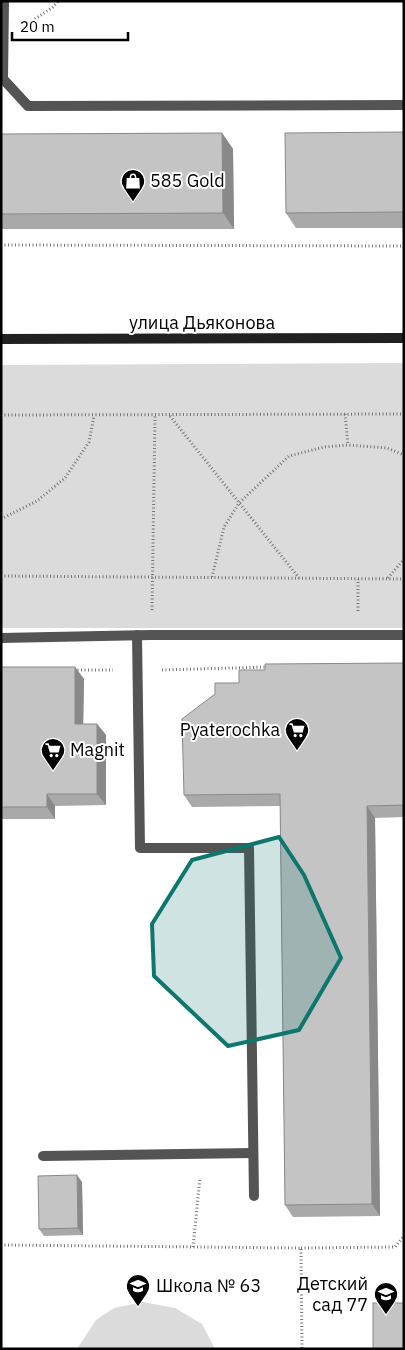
<svg xmlns="http://www.w3.org/2000/svg" width="405" height="1350" font-family="'IBM Plex Sans',sans-serif">
	<style>
		.green { fill: #dbdbdb }
		.lines { fill: none; stroke-linecap: round; stroke-linejoin: round }
		.path { stroke: #767676; stroke-width: 3; stroke-dasharray: 1 2.5; stroke-linecap: butt }
		.lane { stroke: #545454; stroke-width: 10 }
		.secondary { stroke: #212121; stroke-width: 10 }
		.wall { fill: #a9a9a9 }
		.shaded-wall { fill: #898989 }
		.building { fill: #c4c4c4; stroke: #898989 }
		.marked { fill: #0f766e; fill-opacity: 0.2; stroke: #0f766e; stroke-width: 4; stroke-linejoin: round }
		.labels { text-anchor: middle; stroke-width: 4; stroke-linejoin: round; paint-order: stroke }
		.poi-label { font-size: 18px; fill: #000; stroke: #fff; text-anchor: start }
		.street-label { font-size: 18px; fill: #000; stroke: #fff }
	</style>
	<rect width="100%" height="100%" fill="#fff"/>
	<!-- green -->
	<g class="green">
		<polygon points="404,363 404,628 1,628 1,365"/>
		<polygon points="143,1302 175,1308 202,1324 215,1349 77,1349 96,1320 114,1308"/>
	</g>
	<g class="lines">
		<!-- path -->
		<g class="path">
			<polyline points="29,23 53,7 58,1"/>
			<polyline points="1,245 404,246"/>
			<polyline points="345,414 348,445"/>
			<polyline points="1,415 404,414"/>
			<polyline points="170,416 299,578"/>
			<polyline points="1,519 37,501 65,478 89,442 94,416"/>
			<polyline points="1,576 404,579"/>
			<polyline points="212,577 224,527 239,503 289,456 324,447 348,445 387,448 404,455"/>
			<polyline points="388,578 404,559"/>
			<polyline points="152,610 155,416"/>
			<polyline points="358,611 358,579"/>
			<polyline points="74,670 113,670"/>
			<polyline points="162,670 268,667"/>
			<polyline points="1,1245 301,1248 302,1349"/>
			<polyline points="193,1247 200,1178"/>
			<polyline points="301,1248 395,1247 404,1236"/>
		</g>
		<!-- lane -->
		<g class="lane">
			<polyline points="1,79 3,79 28,106 404,105"/>
			<polyline points="3,79 4,1"/>
			<polyline points="137,635 140,848 249,848 254,1196"/>
			<polyline points="1,638 151,635 404,635"/>
			<polyline points="43,1156 253,1153"/>
		</g>
		<!-- secondary -->
		<polyline class="secondary" points="1,339 404,338"/>
	</g>
	<!-- wall -->
	<g class="wall">
		<polygon points="404,132 404,228 296,228 286,213"/>
		<polygon points="222,133 233,149 234,229 1,229 1,134"/>
		<polygon points="404,663 404,817 375,818 380,1216 293,1217 285,1205 280,806 192,807 184,795 239,683"/>
		<polygon points="1,667 75,667 84,679 83,724 97,724 106,735 106,805 55,806 55,819 1,819"/>
		<polygon points="82,1182 83,1235 44,1236 39,1229"/>
	</g>
	<!-- shaded-wall -->
	<g class="shaded-wall">
		<polygon points="222,133 233,149 234,229 223,213"/>
		<polygon points="75,667 84,679 83,736 75,724"/>
		<polygon points="97,724 106,735 106,805 97,794"/>
		<polygon points="47,794 55,806 55,819 47,807"/>
		<polygon points="367,806 375,818 380,1216 372,1204"/>
		<polygon points="77,1175 82,1182 83,1235 78,1228"/>
	</g>
	<!-- building -->
	<g class="building">
		<polygon points="404,132 404,212 286,213 285,133"/>
		<polygon points="222,133 223,213 1,214 1,134"/>
		<polygon points="404,663 404,805 367,806 372,1204 285,1205 280,794 184,795 182,719 215,694 215,683 239,683 239,670 265,670 265,664"/>
		<polygon points="1,667 75,667 75,724 97,724 97,794 47,794 47,807 1,807"/>
		<polygon points="77,1175 78,1228 39,1229 38,1176"/>
		<rect x="373" y="1303" width="31" height="46"/>
	</g>
	<!-- marked area -->
	<path class="marked" d="M279,837l25,38 37,83 -42,72 -71,16 -74,-70 -2,-52 40,-64z"/>
	<!-- icons -->
	<defs>
		<g id="shop-pin" transform="scale(1.25)"><path d="M0 17L-7.5 6A9.5 9.5 0 1 1 7.5 6Z" fill="#000" stroke="#fff"/><path d="M-5-2.5h2.3a2.7 3.5 0 0 1 5.4 0H5L5.5 6h-11ZM-1.5-2.5h3a1.5 2.3 0 0 0-3 0Z" fill="#fff"/></g>
		<g id="supermarket-pin" transform="scale(1.25)"><path d="M0 17L-7.5 6A9.5 9.5 0 1 1 7.5 6Z" fill="#000" stroke="#fff"/><path d="M-6-5.5h2.5l.6 2H6L4.5 2H-2.5L-4.4-4H-6ZM-1.5 3.2a1.3 1.3 0 1 0 .1 0ZM3 3.2a1.3 1.3 0 1 0 .1 0Z" fill="#fff"/></g>
		<g id="school-pin" transform="scale(1.25)"><path d="M0 17L-7.5 6A9.5 9.5 0 1 1 7.5 6Z" fill="#000" stroke="#fff"/><path d="M0-5L7-2L0 1L-7-2ZM-4 1L0 2.5L4 1V4Q0 6-4 4Z" fill="#fff"/></g>
	</defs>
	<g fill-rule="evenodd">
		<use href="#shop-pin" x="133" y="181"/>
		<use href="#supermarket-pin" x="297" y="730"/>
		<use href="#supermarket-pin" x="53" y="750"/>
		<use href="#school-pin" x="138" y="1286"/>
		<use href="#school-pin" x="386" y="1294"/>
	</g>
	<g class="labels">
		<!-- poi labels -->
		<g class="poi-label">
			<text x="150" y="187">585 Gold</text>
			<text x="280" y="736" text-anchor="end">Pyaterochka</text>
			<text x="70" y="756">Magnit</text>
			<text x="368" y="1290" text-anchor="end">Детский<tspan x="368" dy="21">сад 77</tspan></text>
			<text x="156" y="1292">Школа № 63</text>
		</g>
		<!-- street labels -->
		<g class="street-label">
			<text x="202" y="329">улица Дьяконова</text>
		</g>
	</g>
	<!-- border -->
	<rect width="405" height="1350" fill="none" stroke="#000000" stroke-width="5"/>
	<!-- scale -->
	<path d="M12 32v8h116v-8" fill="none" stroke="#000000" stroke-width="2.5"/>
	<text x="20" y="32" font-size="15" fill="#000000" stroke="#ffffff" stroke-width="4" paint-order="stroke">20 m</text>
</svg>
